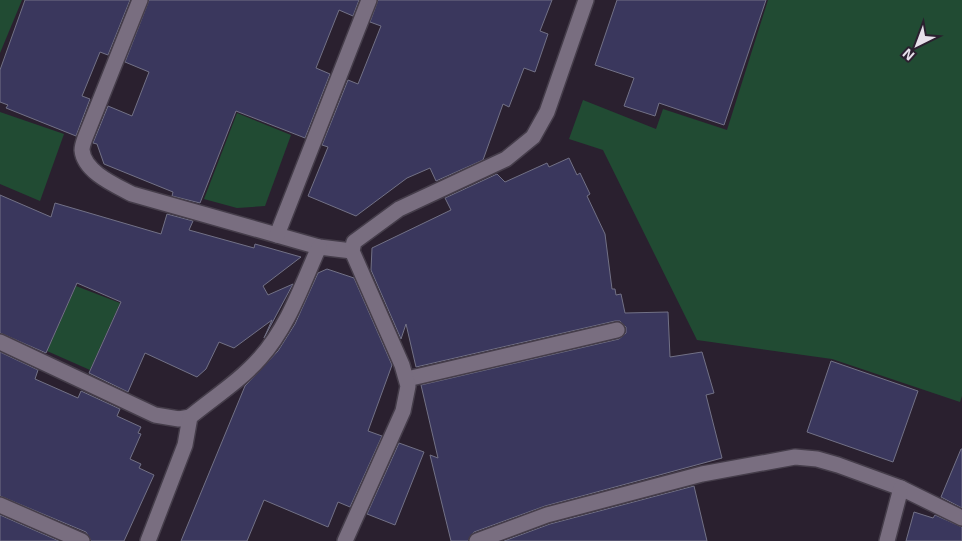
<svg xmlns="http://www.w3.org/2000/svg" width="962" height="541" font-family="'Exo 2',sans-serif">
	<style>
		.green { fill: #214b33 }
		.building { fill: #3a375d; stroke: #727186 }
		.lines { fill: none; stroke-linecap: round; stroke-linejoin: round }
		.minor-casing { stroke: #453d4a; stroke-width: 18 }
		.minor { stroke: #796e80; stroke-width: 15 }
	</style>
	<rect width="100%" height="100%" fill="#2a202f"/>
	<!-- green -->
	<g class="green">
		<polygon points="0,0 22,0 0,53"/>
		<polygon points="768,0 962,0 962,396 960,402 832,359 697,340 603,150 569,139 583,100 656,129 663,109 727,130"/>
		<polygon points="0,112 64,134 40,201 0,184"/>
		<polygon points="237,113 291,135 265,206 237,208 204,199"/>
		<polygon points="76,286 120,303 90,370 47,351"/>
	</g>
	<!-- building -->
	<g class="building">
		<polygon points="25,0 130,0 108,55 100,52 82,96 90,99 76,136 6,108 8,105 0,102 0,70"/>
		<polygon points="149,0 359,0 353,16 339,10 316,68 330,74 305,138 236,111 200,203 172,196 173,192 104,164 97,144 93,143 108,106 132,116 149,72 125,62"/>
		<polygon points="378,0 552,0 540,31 548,34 535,72 524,68 509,107 503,104 483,160 436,181 430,168 407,178 356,216 308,196 328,147 322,145 348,80 358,84 381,26 370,22"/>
		<polygon points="617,0 766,0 724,125 659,103 655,116 624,106 634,78 595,65"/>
		<polygon points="569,158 577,175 580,173 590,194 587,196 605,234 612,289 615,289 616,295 621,294 625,313 668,312 670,357 702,352 714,393 706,395 722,458 545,506 474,532 468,541 451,541 430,455 438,458 421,385 619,339 626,333 626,327 620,321 615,321 416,367 406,324 401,339 371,270 372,248 451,210 445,198 497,174 505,182 547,163 549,167"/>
		<polygon points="0,195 51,217 55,203 161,234 167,214 193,221 189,230 254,248 255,244 301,257 263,286 268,295 293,284 264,338 272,320 234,348 219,342 206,369 197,377 145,353 128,392 89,373 121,302 77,283 46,353 0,333"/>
		<polygon points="327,269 354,278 392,365 368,431 382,436 350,507 338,502 328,527 264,500 247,541 181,541 245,386 278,351 295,324 318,273"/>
		<polygon points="0,352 38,370 35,379 78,398 81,391 120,409 117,416 141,427 138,433 141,434 130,459 141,464 139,468 154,475 124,541 91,541 86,532 0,496"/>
		<polygon points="831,361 918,391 893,462 807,432"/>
		<polygon points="399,443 424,452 395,525 367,514"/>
		<polygon points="961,449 962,449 962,508 941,497"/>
		<polygon points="694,486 707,541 504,541 550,524"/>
		<polygon points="914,512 933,518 935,515 962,527 962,541 906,541"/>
		<polygon points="0,515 59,541 0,541"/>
	</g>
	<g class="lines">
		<!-- minor casing -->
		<g class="minor-casing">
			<g id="minor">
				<path d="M140,0l-55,138c-1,3 -3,8 -3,12 2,22 33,35 50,44l187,53 33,4"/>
				<polyline points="277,235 369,0"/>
				<polyline points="0,342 155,415 179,419 190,417"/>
				<polyline points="407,379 617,330"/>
				<polyline points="0,505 82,541"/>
				<path d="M148,541l37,-96 5,-28c23,-19 50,-36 70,-59 28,-31 42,-73 59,-111"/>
				<polyline points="345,541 403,411 408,386 402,365 352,251 354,242 399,209 506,159 533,137 547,112 586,0"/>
				<polyline points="477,541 547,515 702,474 795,457 817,459 838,465 901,488 962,518"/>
				<polyline points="887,541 901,488"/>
			</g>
		</g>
		<!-- minor -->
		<use href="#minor" class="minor"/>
	</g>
	<!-- north arrow -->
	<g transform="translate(917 45) rotate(222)" stroke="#2a202f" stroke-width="4" paint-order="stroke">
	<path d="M0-4L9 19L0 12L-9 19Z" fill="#e7e0eb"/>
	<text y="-8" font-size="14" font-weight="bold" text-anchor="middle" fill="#e7e0eb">N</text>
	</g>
</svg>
